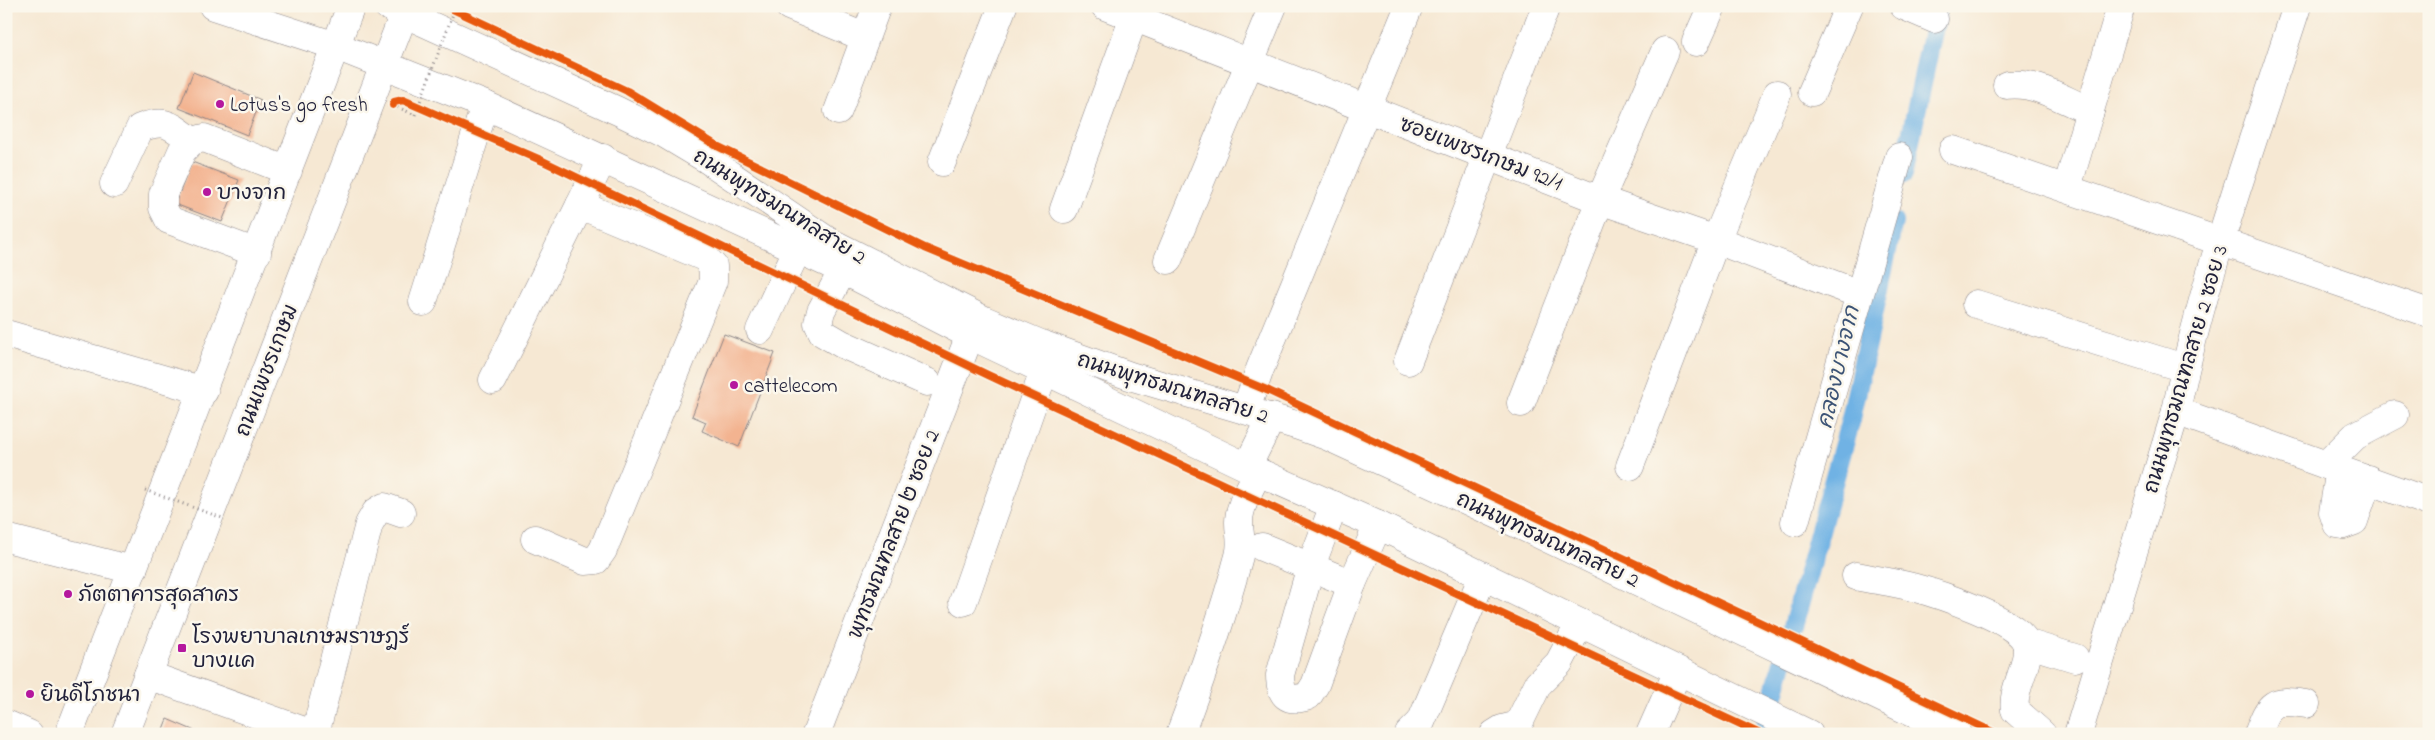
<svg xmlns="http://www.w3.org/2000/svg" width="2435" height="740" font-family="'Indie Flower','Playpen Sans Thai',sans-serif">
	<style>
		.lines { fill: none; stroke-linecap: round; stroke-linejoin: round }
		.canal { stroke: #6fb2e4; stroke-width: 20 }
		.building { fill: #f3b390 }
		.minor-casing { stroke: #8c8587; stroke-width: 29 }
		.major-casing { stroke: #8c8587; stroke-width: 29 }
		.path { stroke: #8c8587; stroke-width: 3; stroke-dasharray: 1 4; stroke-linecap: butt }
		.minor { stroke: #fff; stroke-width: 28 }
		.major { stroke: #fff; stroke-width: 28 }
		.path-bridge { stroke: #8c8587; stroke-width: 3; stroke-dasharray: 1 4; stroke-linecap: butt }
		.cycleway-casing { stroke: #fbf7ec; stroke-width: 11 }
		.cycleway { stroke: #e8590c; stroke-width: 8 }
		.poi-dot { fill: #b5179e; stroke: #fbf7ec; stroke-width: 2 }
		.labels { text-anchor: middle; stroke-width: 5; stroke-linejoin: round; paint-order: stroke }
		.poi-label { font-size: 21px; fill: #22223b; stroke: #fbf7ec; text-anchor: start }
		.street-label { font-size: 21px; fill: #22223b; stroke: #fbf7ec }
		.water-label { font-size: 22px; font-style: italic; fill: #3d5476; stroke: #fbf7ec }
	</style>
	<rect width="100%" height="100%" fill="#fbf7ec"/>
	<filter id="ink" filterUnits="userSpaceOnUse"><feTurbulence type="fractalNoise" baseFrequency=".02" numOctaves="2"/><feDisplacementMap in="SourceGraphic" scale="10" xChannelSelector="R" yChannelSelector="G"/><feConvolveMatrix kernelMatrix="1 2 1 2 8 2 1 2 1" color-interpolation-filters="sRGB"/></filter>
	<filter id="wash" filterUnits="userSpaceOnUse"><feTurbulence type="fractalNoise" baseFrequency=".0096" numOctaves="4" result="noise"/><feDisplacementMap in="SourceGraphic" scale="20" xChannelSelector="R" yChannelSelector="G"/><feGaussianBlur stdDeviation="1.12" result="paint"/><feColorMatrix in="noise" values="0 0 0 0 0 0 0 0 0 0 0 0 0 0 0 0 0 1.4 0 .05"/><feComposite in="paint" operator="in"/></filter>
	<g filter="url(#wash)">
		<rect width="100%" height="100%" fill="#f6e8d3"/>
		<g class="lines">
			<!-- canal -->
			<g class="canal">
				<polyline points="1903,174 1938,7"/>
				<polyline points="1763,734 1851,419 1893,222"/>
			</g>
		</g>
		<g id="blocks">
			<!-- building -->
			<g class="building">
				<polygon points="193,72 261,100 247,135 179,108"/>
				<polygon points="192,162 239,180 222,222 175,204"/>
				<polygon points="724,334 775,353 739,447 702,431 706,422 692,416"/>
				<polygon points="167,719 202,734 161,734"/>
			</g>
		</g>
	</g>
	<g filter="url(#ink)">
		<use href="#blocks" fill-opacity="0" stroke="#8c8587" stroke-width="1"/>
		<g class="lines">
			<!-- minor casing -->
			<g class="minor-casing">
				<g id="minor">
					<polyline points="213,6 336,46"/>
					<polyline points="789,6 864,37"/>
					<polyline points="1105,6 1600,200 1716,240 1859,294"/>
					<polyline points="1904,6 1934,19"/>
					<polyline points="1696,42 1712,6"/>
					<path d="M2007,85c29,-4 56,15 83,26"/>
					<polyline points="1812,92 1849,6"/>
					<polyline points="838,111 877,6"/>
					<polyline points="1953,150 2429,313"/>
					<polyline points="942,162 1003,6"/>
					<path d="M114,184l26,-56c26,-10 30,-3 52,13"/>
					<polyline points="2067,188 2121,6"/>
					<polyline points="1064,209 1138,6"/>
					<polyline points="257,253 169,220 163,208 163,194 182,151 192,141 204,138 288,171"/>
					<polyline points="1168,260 1273,6"/>
					<polyline points="843,270 821,311 818,323 823,333 842,344 927,382"/>
					<polyline points="423,302 485,105"/>
					<polyline points="1976,304 2184,368"/>
					<polyline points="760,330 797,250"/>
					<polyline points="6,334 204,391"/>
					<polyline points="1408,361 1546,6"/>
					<polyline points="493,380 580,205"/>
					<polyline points="1521,403 1600,200 1665,51"/>
					<polyline points="1246,409 1260,369 1409,6"/>
					<polyline points="2176,411 2429,502"/>
					<polyline points="2326,465 2355,436 2395,415"/>
					<polyline points="1630,466 1716,240 1777,94"/>
					<polyline points="2340,469 2333,512 2337,524 2343,525 2354,521 2368,479"/>
					<path d="M1334,505l-23,61 -31,109c0,21 8,28 28,21l7,-11 37,-101 26,-59"/>
					<polyline points="1795,522 1899,157"/>
					<polyline points="6,538 133,570"/>
					<polyline points="535,539 585,561 596,560 603,550 713,281 713,266 704,257 580,205 603,158"/>
					<polyline points="1262,547 1352,584"/>
					<path d="M1856,576c18,4 38,6 56,11 23,6 107,33 114,56 6,19 -15,45 -11,67l27,24"/>
					<polyline points="963,602 1044,371"/>
					<polyline points="2026,643 2075,658"/>
					<polyline points="148,675 312,734"/>
					<polyline points="6,724 29,734"/>
					<polyline points="315,734 369,524 376,512 384,507 401,513"/>
					<polyline points="816,734 970,335"/>
					<path d="M1180,734c22,-58 43,-118 59,-178 4,-15 0,-20 0,-34 0,-17 12,-35 19,-50"/>
					<polyline points="1409,734 1421,722 1483,576"/>
					<polyline points="1494,734 1502,729 1518,725 1538,684 1559,663 1580,623"/>
					<polyline points="1650,734 1678,671"/>
					<path d="M2078,734l98,-323c28,-137 78,-271 121,-405"/>
					<path d="M2258,734c12,-32 14,-35 48,-30"/>
				</g>
			</g>
			<!-- major casing -->
			<g class="major-casing">
				<g id="major">
					<polyline points="388,6 618,111 665,134 705,158 828,241 984,320 1041,344 1130,376 1299,426 1327,436 1505,518 1957,734"/>
					<polyline points="336,46 485,105 843,270 970,335 1247,467 1378,525 1809,734"/>
					<polyline points="1247,467 1272,417"/>
					<polyline points="69,734 351,6"/>
					<polyline points="125,734 407,6"/>
				</g>
			</g>
			<!-- path -->
			<g class="path">
				<polyline points="457,6 465,8 465,6"/>
				<polyline points="393,105 415,115"/>
			</g>
			<!-- minor -->
			<use href="#minor" class="minor"/>
			<!-- major -->
			<use href="#major" class="major"/>
			<!-- path-bridge -->
			<g class="path-bridge">
				<polyline points="415,115 456,6"/>
				<polyline points="145,490 225,519"/>
			</g>
			<!-- cycleway casing -->
			<g class="cycleway-casing">
				<g id="cycleway">
					<polyline points="446,6 627,91 717,146 925,248 1269,391 1997,734"/>
					<polyline points="393,105 394,102 403,100 543,161 988,375 1760,734"/>
				</g>
			</g>
			<!-- cycleway -->
			<use href="#cycleway" class="cycleway"/>
		</g>
	</g>
	<!-- markers -->
	<g class="poi-dot">
		<circle cx="220" cy="104" r="5"/>
		<circle cx="207" cy="192" r="5"/>
		<circle cx="734" cy="385" r="5"/>
		<circle cx="68" cy="594" r="5"/>
		<rect x="177" y="643" width="10" height="10" rx="2.5"/>
		<circle cx="30" cy="694" r="5"/>
	</g>
	<g class="labels">
		<!-- poi labels -->
		<g class="poi-label">
			<text x="230" y="111">Lotus's go fresh</text>
			<text x="217" y="199">บางจาก</text>
			<text x="744" y="392">cattelecom</text>
			<text x="78" y="601">ภัตตาคารสุดสาคร</text>
			<text x="192" y="643">โรงพยาบาลเกษมราษฎร์<tspan x="192" dy="24">บางแค</tspan></text>
			<text x="40" y="701">ยินดีโภชนา</text>
		</g>
		<!-- street labels -->
		<g class="street-label">
			<text transform="translate(1481 153) rotate(21)" y="7">ซอยเพชรเกษม 92/1</text>
			<text transform="translate(780 206) rotate(32)" y="7">ถนนพุทธมณฑลสาย 2</text>
			<text transform="translate(2185 369) rotate(-74)" y="7">ถนนพุทธมณฑลสาย 2 ซอย 3</text>
			<text transform="translate(266 370) rotate(-69)" y="7">ถนนเพชรเกษม</text>
			<text transform="translate(1173 387) rotate(17)" y="7">ถนนพุทธมณฑลสาย 2</text>
			<text transform="translate(893 534) rotate(-69)" y="7">พุทธมณฑลสาย ๒ ซอย 2</text>
			<text transform="translate(1548 539) rotate(25)" y="7">ถนนพุทธมณฑลสาย 2</text>
		</g>
		<!-- water labels -->
		<g class="water-label">
			<text transform="translate(1837 367) rotate(-77)" y="8">คลองบางจาก</text>
		</g>
	</g>
	<!-- margin -->
	<rect width="2435" height="740" fill="none" stroke="#fbf7ec" stroke-width="25"/>
</svg>
